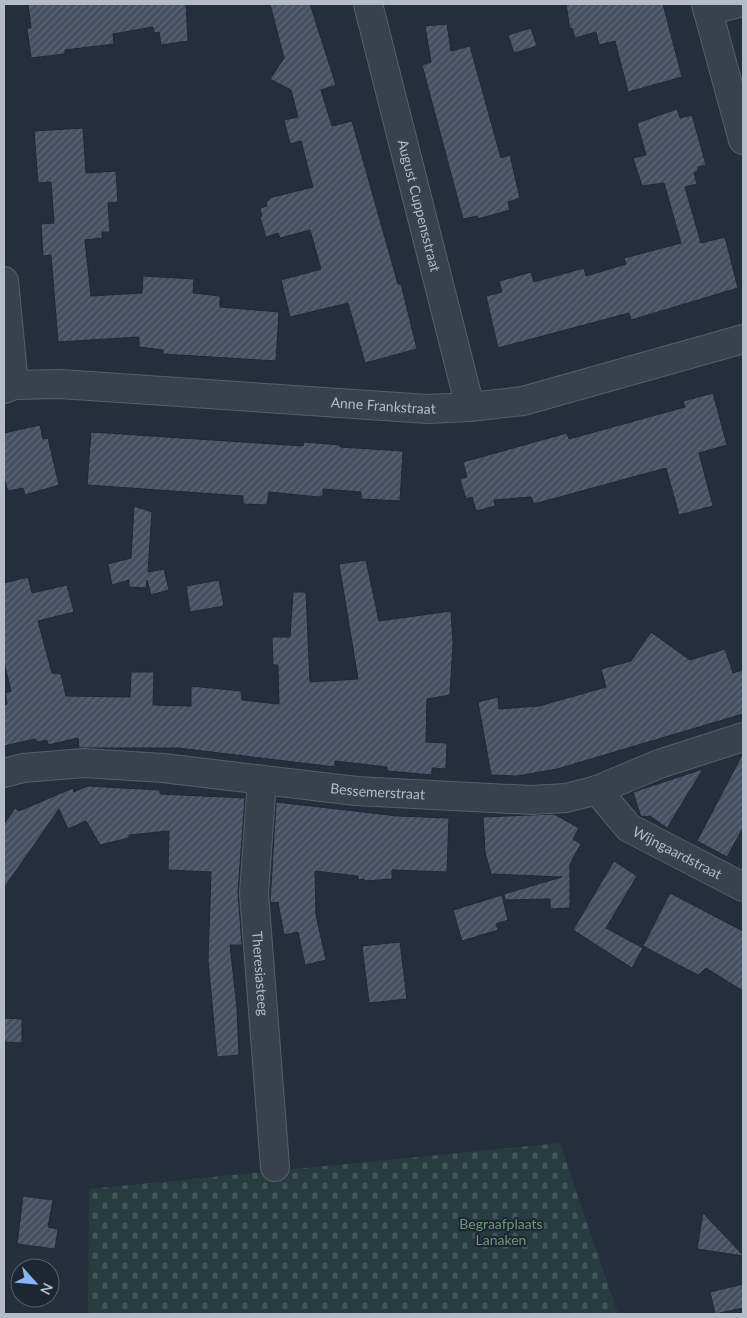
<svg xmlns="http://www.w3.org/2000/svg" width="747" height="1318" font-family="Lato,sans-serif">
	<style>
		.cemetery { fill: url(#cemetery-stones) }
		.building { fill: url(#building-hatch); stroke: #1f2835 }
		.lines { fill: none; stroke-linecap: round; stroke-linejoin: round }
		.minor-casing { stroke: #565f6c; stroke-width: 30 }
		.minor { stroke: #38414e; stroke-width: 28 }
		.labels { text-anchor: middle; stroke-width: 4; stroke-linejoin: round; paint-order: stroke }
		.street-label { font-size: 14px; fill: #b4bcc9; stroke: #1d2633 }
		.park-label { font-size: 14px; fill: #6b9a76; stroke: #1d2633 }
	</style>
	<defs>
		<pattern id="cemetery-stones" width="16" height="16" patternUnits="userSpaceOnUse" patternTransform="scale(1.25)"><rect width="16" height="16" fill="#263c3f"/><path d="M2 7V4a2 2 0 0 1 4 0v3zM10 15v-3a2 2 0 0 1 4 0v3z" fill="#435659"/></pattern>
		<pattern id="building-hatch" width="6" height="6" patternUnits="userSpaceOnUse" patternTransform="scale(1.25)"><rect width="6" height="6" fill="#455162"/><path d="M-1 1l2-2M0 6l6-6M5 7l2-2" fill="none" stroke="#5d6877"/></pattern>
	</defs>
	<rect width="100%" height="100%" fill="#242f3e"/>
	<!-- cemetery -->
	<polygon class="cemetery" points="560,1143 618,1314 88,1314 89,1189"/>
	<!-- building -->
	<g class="building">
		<polygon points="28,4 186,4 188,41 161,45 159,32 154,33 153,27 113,34 114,44 65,50 65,54 31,58 27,28 31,28"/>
		<polygon points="270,4 310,4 336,85 321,90 332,126 352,121 398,284 401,284 417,349 365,363 348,303 290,317 281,280 321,269 310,230 280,238 278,233 266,237 260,217 262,216 260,208 267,206 266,201 269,200 269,198 313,187 301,141 290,144 284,120 298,117 291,90 270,79 284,58"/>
		<polygon points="566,4 663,4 682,77 628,92 615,41 599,45 596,32 575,38 572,28 570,29"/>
		<polygon points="447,24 451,51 470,46 501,158 510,155 520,198 508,202 510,210 478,219 477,216 463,219 422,65 431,62 425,26"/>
		<polygon points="531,28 537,46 514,53 508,35"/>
		<polygon points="677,109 680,118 692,115 706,165 698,167 698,171 694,173 697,184 685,187 701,243 725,237 738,288 631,320 629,313 498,348 486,296 502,292 499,281 531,272 534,282 584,268 586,276 626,264 624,258 681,243 664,183 642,186 633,158 646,155 637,123"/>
		<polygon points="83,128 86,173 116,171 118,202 108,203 110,232 102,232 102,238 85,240 91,296 142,293 143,276 194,279 193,293 220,296 220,307 279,312 276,361 163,354 163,350 139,347 139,337 58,342 51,255 43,256 41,224 54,223 51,182 38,183 34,131"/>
		<polygon points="713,393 727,445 699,453 713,506 679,515 666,468 534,504 531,497 494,500 495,506 476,511 472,497 466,499 460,479 467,477 463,462 567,433 569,439 685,407 683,401"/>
		<polygon points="40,425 43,439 48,438 59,485 25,495 23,488 8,491 4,478 4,433"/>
		<polygon points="91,432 303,446 304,442 340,445 340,447 403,451 400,501 361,499 361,492 323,489 323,495 319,497 269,492 267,505 243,504 243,496 87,485"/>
		<polygon points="134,506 152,512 148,572 164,569 169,590 151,595 147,580 146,588 129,587 129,580 112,585 108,564 131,558"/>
		<polygon points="366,560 379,621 451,611 453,643 450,695 427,699 426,742 447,743 446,769 432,768 432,775 410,773 387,771 387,767 335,761 335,767 178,748 79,748 78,738 48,745 47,740 37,742 35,739 4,746 4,705 7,704 5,693 11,691 4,662 4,583 28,577 32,593 67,585 74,612 38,621 52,673 61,674 66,696 130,697 131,672 154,672 153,705 191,706 191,686 241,691 242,700 279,704 278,665 273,665 272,637 290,637 293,592 306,592 310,682 358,679 339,564"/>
		<polygon points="219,580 224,606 190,612 186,586"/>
		<polygon points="651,632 690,660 725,649 733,673 743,670 743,714 557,769 517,776 491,775 478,702 498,697 499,709 539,706 606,687 601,669 631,661"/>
		<polygon points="743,753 743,828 727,857 697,841"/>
		<polygon points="703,769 667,828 650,816 641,817 633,792"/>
		<polygon points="87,786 160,790 160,794 245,798 238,892 242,945 230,945 237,1008 239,1055 217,1057 208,960 211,872 168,870 169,831 129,835 129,838 100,845 86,821 68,829 59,809 4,888 4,824 15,808 19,811 73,788 74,792"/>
		<polygon points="276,802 398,816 449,818 447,872 392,870 392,879 365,881 364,879 358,880 358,876 315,871 316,915 326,960 305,965 298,932 284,935 278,902 270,903"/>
		<polygon points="554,814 579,828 573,839 581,844 570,864 570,908 550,909 550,899 505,900 504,894 562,877 491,874 485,852 483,817"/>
		<polygon points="614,861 637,876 606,928 643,948 632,968 573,930"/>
		<polygon points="670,893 743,931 743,991 706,968 698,975 643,946"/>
		<polygon points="502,895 508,920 496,924 498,930 462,941 453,910"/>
		<polygon points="400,942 407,999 369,1003 362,946"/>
		<polygon points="4,1018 22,1019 22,1043 4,1042"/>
		<polygon points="23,1196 53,1200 48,1227 58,1229 55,1249 17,1244"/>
		<polygon points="703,1213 743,1255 743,1256 697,1249"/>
		<polygon points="743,1284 743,1308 715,1314 710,1292"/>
	</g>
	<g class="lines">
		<!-- minor casing -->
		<g class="minor-casing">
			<g id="minor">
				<path id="s1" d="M368,4l102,403"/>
				<polyline points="706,4 743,140"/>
				<polyline points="708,11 735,4"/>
				<polyline points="4,281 14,385 4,389"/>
				<path id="s2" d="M14,385l46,-1 368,25 42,-2 53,-6 220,-62"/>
				<path id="s3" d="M4,773l19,-5 61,-5 79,5 193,23 175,9 35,-2 31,-8 62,-26 84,-27"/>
				<path id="s4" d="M262,780l-8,113 21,274"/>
				<path id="s5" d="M597,790l32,38 114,59"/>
			</g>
		</g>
		<!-- minor -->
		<use href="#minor" class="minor"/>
	</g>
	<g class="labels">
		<!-- street labels -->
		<g class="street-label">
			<text dy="5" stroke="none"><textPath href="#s1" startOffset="208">August Cuppensstraat</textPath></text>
			<text dy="5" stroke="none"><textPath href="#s2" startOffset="370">Anne Frankstraat</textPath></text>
			<text dy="5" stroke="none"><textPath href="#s3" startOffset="376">Bessemerstraat</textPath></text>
			<text dy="5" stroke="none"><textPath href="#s5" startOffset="104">Wijngaardstraat</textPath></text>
			<text dy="5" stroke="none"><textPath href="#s4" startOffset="194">Theresiasteeg</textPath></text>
		</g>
		<!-- park labels -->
		<g class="park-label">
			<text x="501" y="1229">Begraafplaats<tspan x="501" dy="16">Lanaken</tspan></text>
		</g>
	</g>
	<!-- border -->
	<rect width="747" height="1318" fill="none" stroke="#b4bcc9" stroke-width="10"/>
	<!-- north arrow -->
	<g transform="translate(35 1283) rotate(117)"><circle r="24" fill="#1d2633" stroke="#59626f"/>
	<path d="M0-4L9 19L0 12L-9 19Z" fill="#8ab4f8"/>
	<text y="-8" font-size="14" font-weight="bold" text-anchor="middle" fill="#b4bcc9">N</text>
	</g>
</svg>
